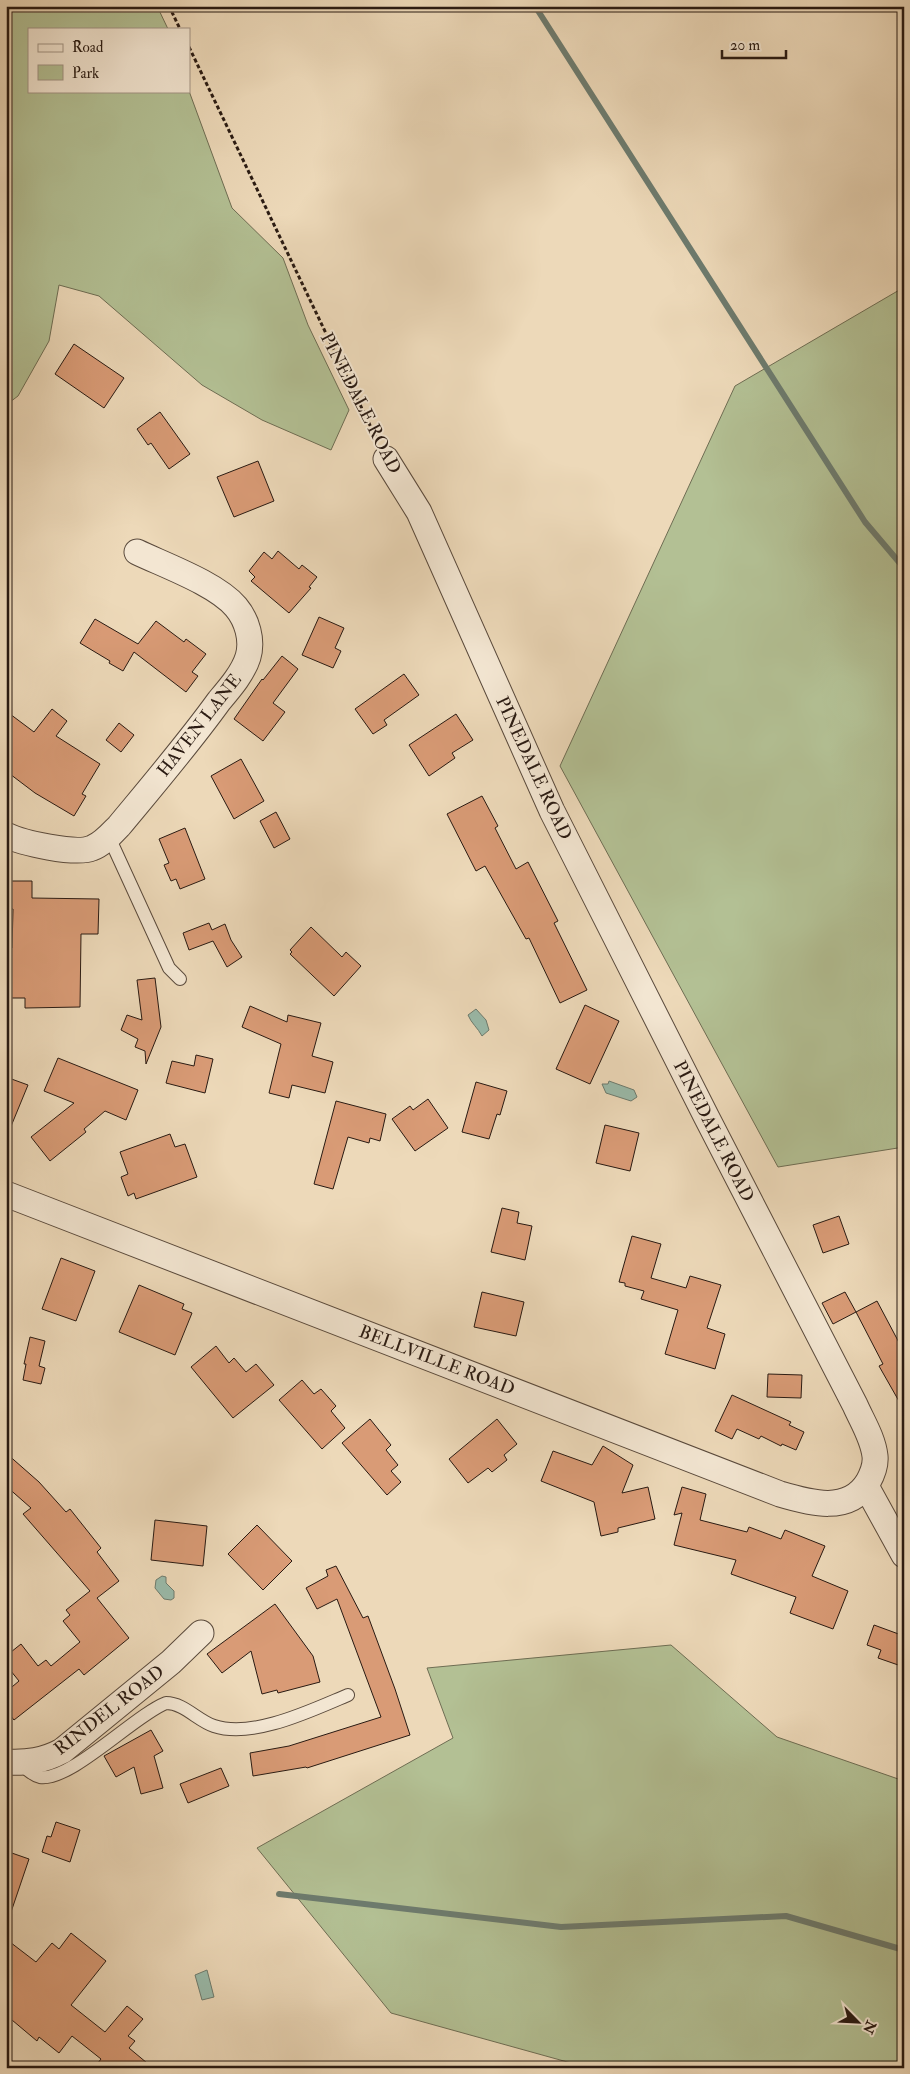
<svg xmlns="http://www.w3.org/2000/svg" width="910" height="2074" font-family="'IM FELL Double Pica',serif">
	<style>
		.green { fill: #b3c094; stroke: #6e6d53 }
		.water { fill: #9abbab; stroke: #6d7b6e }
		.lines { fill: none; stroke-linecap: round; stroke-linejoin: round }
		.stream { stroke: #6d7b6e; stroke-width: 6 }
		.building { fill: #d99b76; stroke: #291a12 }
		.lane-casing { stroke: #5a4a3c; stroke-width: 14 }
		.street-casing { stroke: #5a4a3c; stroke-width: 27 }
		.path { stroke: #291a12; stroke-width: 3; stroke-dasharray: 4 2.5; stroke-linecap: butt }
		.lane { stroke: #f3e6d2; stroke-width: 12 }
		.street { stroke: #f3e6d2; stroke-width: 25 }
		.labels { text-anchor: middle; stroke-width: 4; stroke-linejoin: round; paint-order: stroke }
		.street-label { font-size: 18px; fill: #291a12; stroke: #f3e6d2 }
	</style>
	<rect width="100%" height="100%" fill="#edd9b9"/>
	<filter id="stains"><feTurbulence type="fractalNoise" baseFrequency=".004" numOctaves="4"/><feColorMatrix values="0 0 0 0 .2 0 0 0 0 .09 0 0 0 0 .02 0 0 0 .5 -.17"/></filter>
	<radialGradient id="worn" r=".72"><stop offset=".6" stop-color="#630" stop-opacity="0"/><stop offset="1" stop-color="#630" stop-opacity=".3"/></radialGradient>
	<!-- green -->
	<g class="green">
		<polygon points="6,6 157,6 168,29 29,29 29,91 189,91 232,208 283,258 308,325 349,410 331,450 262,420 202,385 99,296 59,285 49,341 18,396 6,405 6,310 9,304 6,303"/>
		<polygon points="901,289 904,292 904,1147 778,1167 560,766 735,386"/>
		<polygon points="671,1645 777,1737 904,1781 904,2068 589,2068 391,2013 257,1848 453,1738 427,1668"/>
	</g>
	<!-- water -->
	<g class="water">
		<path d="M476,1009l10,11 3,10 -7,6c-4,-8 -11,-13 -14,-21z"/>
		<polygon points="609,1081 634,1090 637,1097 631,1101 606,1093 602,1084 608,1084"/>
		<polygon points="162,1576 166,1577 166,1583 174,1591 174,1598 171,1600 164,1599 155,1588 156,1580"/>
		<polygon points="207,1970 214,1997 202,2000 195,1975"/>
	</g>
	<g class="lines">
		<!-- stream -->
		<g class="stream">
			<polyline points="535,6 865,522 904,568"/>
			<polyline points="279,1894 561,1927 786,1916 904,1950"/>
		</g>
	</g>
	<!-- building -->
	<g class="building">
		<polygon points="74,344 124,378 104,408 55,374"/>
		<polygon points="160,412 190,454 169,469 151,443 148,445 137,429"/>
		<polygon points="258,461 274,501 234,517 217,477"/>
		<polygon points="278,551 299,569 302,565 317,577 309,587 311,588 289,613 251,581 255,577 249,571 264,552 272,559"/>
		<polygon points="319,617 344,628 335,648 341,651 333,668 302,655"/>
		<polygon points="95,619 138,644 156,621 184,642 186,639 206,654 192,672 198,676 186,692 134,652 123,671 109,663 110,661 80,643"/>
		<polygon points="282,656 298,669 273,703 285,712 263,741 234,719 262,679 263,680"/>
		<polygon points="404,674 419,695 384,720 387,725 373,734 355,709"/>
		<polygon points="52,709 67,721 56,736 100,764 82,794 86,796 74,816 35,793 6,771 6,711 34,732"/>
		<polygon points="456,714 473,740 452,753 455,758 429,776 409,745"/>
		<polygon points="119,723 134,735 121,752 106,740"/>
		<polygon points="241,759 264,801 234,819 211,776"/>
		<polygon points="482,796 498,826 495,828 516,869 528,862 558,921 554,923 587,990 560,1003 529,938 526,939 485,866 476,871 447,814"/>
		<polygon points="276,812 290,839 274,848 260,821"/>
		<polygon points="185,828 205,879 180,889 176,879 171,881 164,865 169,863 159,839"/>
		<polygon points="6,881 32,881 32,898 99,899 98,934 81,934 80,1007 25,1008 25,998 6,998 6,948 12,948 13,909 6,909"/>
		<polygon points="209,923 212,930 225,924 231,940 242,957 227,967 213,941 189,950 183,933"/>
		<polygon points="311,927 342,957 346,952 361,966 334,996 290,954 292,952 290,950"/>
		<polygon points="155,978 161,1027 146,1064 145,1051 135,1047 138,1039 121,1030 127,1015 142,1020 137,980"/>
		<polygon points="585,1005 619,1021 590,1084 556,1069"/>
		<polygon points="250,1006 287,1022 288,1015 321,1023 312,1056 333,1062 325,1093 292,1085 289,1098 269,1093 281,1044 242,1027"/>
		<polygon points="196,1055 213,1059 205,1093 166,1083 172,1061 194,1066"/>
		<polygon points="58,1058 138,1090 126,1120 105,1111 84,1129 86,1132 50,1161 31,1137 74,1103 44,1091"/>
		<polygon points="6,1077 28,1085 7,1136 6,1136"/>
		<polygon points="476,1082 507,1091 500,1115 497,1114 489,1139 462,1132"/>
		<polygon points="428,1099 448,1128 415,1151 392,1119 410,1106 413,1110"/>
		<polygon points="336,1101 386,1114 380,1141 370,1138 369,1143 348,1137 333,1189 314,1184"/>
		<polygon points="605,1125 639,1133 630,1171 596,1163"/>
		<polygon points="170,1134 175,1147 185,1144 197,1177 136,1199 134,1193 128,1196 121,1177 128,1174 120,1152"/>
		<polygon points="502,1208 519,1212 517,1223 532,1226 525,1260 491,1252"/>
		<polygon points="839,1216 849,1244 823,1253 813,1225"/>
		<polygon points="632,1236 661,1244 651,1278 686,1288 690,1276 721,1285 707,1328 725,1334 715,1369 665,1354 678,1310 641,1299 644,1291 625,1286 625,1283 619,1282"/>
		<polygon points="61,1258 95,1271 76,1321 42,1309"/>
		<polygon points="139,1285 184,1304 182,1309 192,1313 175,1355 119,1332"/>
		<polygon points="482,1292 524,1302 516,1336 474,1327"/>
		<polygon points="845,1292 856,1312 833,1324 822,1303"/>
		<polygon points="877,1301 904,1352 904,1410 879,1366 883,1364 856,1312"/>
		<polygon points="30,1337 45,1341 39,1366 45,1368 41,1384 23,1380 26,1364 24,1364"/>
		<polygon points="216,1346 229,1363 234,1358 246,1372 256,1364 274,1385 233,1418 191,1367"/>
		<polygon points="768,1374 802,1375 801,1398 767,1397"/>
		<polygon points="302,1380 314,1394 321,1389 336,1406 331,1411 345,1428 322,1449 279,1400"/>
		<polygon points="732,1395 791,1422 789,1425 804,1432 796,1450 782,1444 781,1446 761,1436 759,1439 737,1429 732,1439 715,1431"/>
		<polygon points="370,1419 391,1445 386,1450 398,1465 391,1471 401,1482 387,1495 342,1443"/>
		<polygon points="497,1419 517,1444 504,1455 507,1460 492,1472 488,1468 468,1483 449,1459"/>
		<polygon points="603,1446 633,1465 622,1493 648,1487 655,1519 618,1528 618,1532 601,1536 594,1502 541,1481 553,1451 592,1465"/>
		<polygon points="6,1453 39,1482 66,1512 70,1509 101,1548 97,1552 119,1581 97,1598 129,1638 84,1675 79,1669 14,1720 6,1710 6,1692 19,1681 6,1665 6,1656 21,1644 38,1666 46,1660 51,1666 80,1642 63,1621 70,1615 66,1610 90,1591 23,1514 31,1508 6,1486"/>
		<polygon points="682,1487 706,1494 700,1520 747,1532 749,1527 781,1539 785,1530 825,1546 812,1576 848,1591 833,1629 790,1613 796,1597 731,1574 736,1560 674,1545 682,1513 674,1515"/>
		<polygon points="155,1520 207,1526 203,1566 151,1560"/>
		<polygon points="257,1525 292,1561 263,1590 228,1554"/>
		<polygon points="336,1566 363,1618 368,1616 395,1689 410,1735 307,1768 306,1767 253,1776 250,1753 289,1746 381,1717 337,1599 317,1609 306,1588 328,1576 326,1570"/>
		<polygon points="275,1604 313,1656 320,1682 278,1693 277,1690 262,1694 251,1651 222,1673 207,1654"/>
		<polygon points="874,1625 904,1636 904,1667 878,1658 881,1650 867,1645"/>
		<polygon points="151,1730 163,1751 154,1756 163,1788 141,1794 134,1767 116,1777 104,1756"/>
		<polygon points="221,1768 229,1786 188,1803 180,1784"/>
		<polygon points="56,1822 80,1830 70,1862 42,1852 47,1836 51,1837"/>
		<polygon points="6,1851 29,1859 9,1918 6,1918"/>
		<polygon points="71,1933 106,1961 71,2005 105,2032 127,2006 143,2019 128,2036 135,2041 129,2048 153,2068 94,2068 101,2059 72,2036 59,2053 39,2037 37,2041 6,2015 6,1939 36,1962 52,1943 59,1949"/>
	</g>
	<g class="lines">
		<!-- lane casing -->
		<g class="lane-casing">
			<g id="lane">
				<polyline points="109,837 169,968 180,979"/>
				<path d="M21,1764c5,5 11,11 19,13 30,5 95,-62 126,-74 18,0 32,18 48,23 39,13 98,-16 134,-31"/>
			</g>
		</g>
		<!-- street casing -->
		<g class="street-casing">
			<g id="street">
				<path d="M6,835c16,8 70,20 86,13 11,-4 19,-14 27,-22 34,-41 69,-82 100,-125 11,-13 24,-28 29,-44 5,-17 -1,-37 -12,-50 -19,-23 -72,-42 -99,-55"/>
				<path d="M6,1194l774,300c30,9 69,20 88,-12 5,-9 8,-17 7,-26 -2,-18 -13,-35 -20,-51l-148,-287 -155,-307 -133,-299 -33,-53"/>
				<polyline points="866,1486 904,1555"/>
				<path d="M6,1762c22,1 37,-1 56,-11l109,-89 30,-29"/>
			</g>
		</g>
		<!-- path -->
		<g class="path">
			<polyline points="169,6 180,29"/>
			<polyline points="189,47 377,440"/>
		</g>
		<!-- lane -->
		<use href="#lane" class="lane"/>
		<!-- street -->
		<use href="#street" class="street"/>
	</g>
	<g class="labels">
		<!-- street labels -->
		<g class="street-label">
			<text transform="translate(361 403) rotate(63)" y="6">PINEDALE ROAD</text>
			<text transform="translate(199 725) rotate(-52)" y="6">HAVEN LANE</text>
			<text transform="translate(534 768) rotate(65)" y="6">PINEDALE ROAD</text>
			<text transform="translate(714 1131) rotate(63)" y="6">PINEDALE ROAD</text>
			<text transform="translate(437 1360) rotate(21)" y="6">BELLVILLE ROAD</text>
			<text transform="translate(109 1710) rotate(-38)" y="6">RINDEL ROAD</text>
		</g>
	</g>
	<!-- margin -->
	<rect width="910" height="2074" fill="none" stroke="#edd9b9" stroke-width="25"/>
	<rect x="8" y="8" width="895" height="2059" fill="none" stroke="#291a12" stroke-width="2.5"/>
	<rect x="12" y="12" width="885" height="2049" fill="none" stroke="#291a12"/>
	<!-- legend -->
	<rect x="28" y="28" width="162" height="65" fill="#f3e6d2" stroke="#a29485"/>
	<rect x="38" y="44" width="25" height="8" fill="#f3e6d2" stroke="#a29485"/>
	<text x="72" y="52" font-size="15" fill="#291a12">Road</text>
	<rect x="38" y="65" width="25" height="15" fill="#b3c094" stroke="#a29485"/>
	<text x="72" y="78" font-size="15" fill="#291a12">Park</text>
	<!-- north arrow -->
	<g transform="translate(858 2022) rotate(114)" stroke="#f3e6d2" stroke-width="4" paint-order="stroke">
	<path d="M0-4L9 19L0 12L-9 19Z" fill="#291a12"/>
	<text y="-8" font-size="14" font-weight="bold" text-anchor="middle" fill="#291a12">N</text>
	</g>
	<!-- scale -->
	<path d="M722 50v8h64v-8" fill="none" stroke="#291a12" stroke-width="2.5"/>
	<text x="730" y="50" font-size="15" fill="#291a12" stroke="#f3e6d2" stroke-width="4" paint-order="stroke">20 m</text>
	<rect width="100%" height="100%" filter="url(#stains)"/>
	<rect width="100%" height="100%" fill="url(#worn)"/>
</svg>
